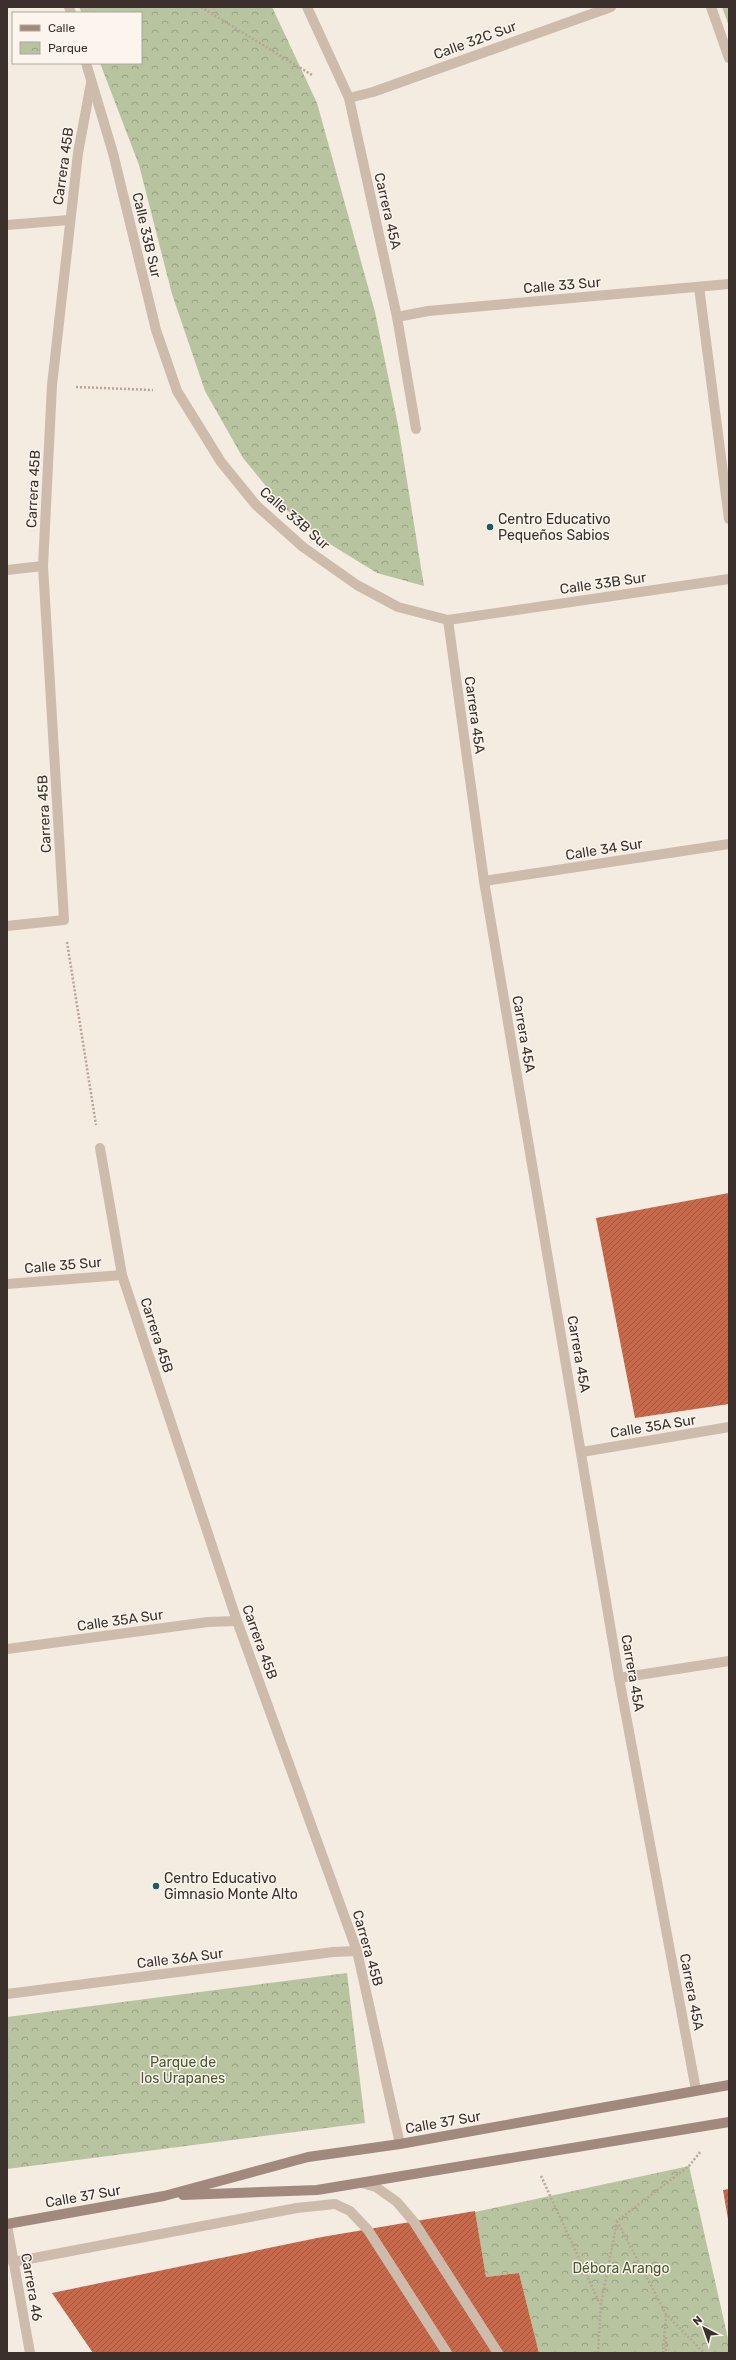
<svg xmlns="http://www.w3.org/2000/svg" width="736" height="2360" font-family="Rubik,sans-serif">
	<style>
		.park { fill: url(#park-crowns) }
		.building { fill: url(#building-hatch) }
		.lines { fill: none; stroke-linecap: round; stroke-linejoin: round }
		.path { stroke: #b9a596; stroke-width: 2.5; stroke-dasharray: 2 2; stroke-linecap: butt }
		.service { stroke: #cdbbac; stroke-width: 10 }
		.minor { stroke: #cdbbac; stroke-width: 10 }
		.tertiary { stroke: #cdbbac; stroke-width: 10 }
		.secondary { stroke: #a18a7d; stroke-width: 10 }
		.poi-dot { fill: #1f5a5e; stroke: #fbf5ee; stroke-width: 1.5 }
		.labels { text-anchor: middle; stroke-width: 3; stroke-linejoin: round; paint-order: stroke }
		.street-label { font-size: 14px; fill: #3b302b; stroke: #fbf5ee }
		.poi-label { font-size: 14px; fill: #3b302b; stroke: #fbf5ee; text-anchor: start }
		.park-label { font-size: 14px; fill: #4a5a2e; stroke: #fbf5ee }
	</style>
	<defs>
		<pattern id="park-crowns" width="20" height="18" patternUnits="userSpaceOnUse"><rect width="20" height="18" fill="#b8c4a0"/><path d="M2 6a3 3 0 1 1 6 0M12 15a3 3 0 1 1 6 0" fill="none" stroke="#97a083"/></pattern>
		<pattern id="building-hatch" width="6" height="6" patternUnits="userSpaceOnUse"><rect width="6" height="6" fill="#c8694b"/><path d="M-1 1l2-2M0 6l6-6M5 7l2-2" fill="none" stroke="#a4573f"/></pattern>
	</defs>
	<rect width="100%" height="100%" fill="#f4ebe1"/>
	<!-- park -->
	<g class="park">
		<polygon points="79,7 272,7 317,103 375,312 398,425 424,586 377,573 325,541 284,508 243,458 205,391 172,294 139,165 100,63 141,63 141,13 82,13"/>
		<polygon points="722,7 729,7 729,26"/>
		<polygon points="347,1973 365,2123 7,2169 7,2017"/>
		<polygon points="689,2166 729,2343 729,2353 539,2353 519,2273 486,2277 475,2212"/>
	</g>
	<!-- building -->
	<g class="building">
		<polygon points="729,1193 729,1404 635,1418 596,1218"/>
		<polygon points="729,2189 729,2218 728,2219 723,2190"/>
		<polygon points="475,2211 486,2277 519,2273 539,2353 93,2353 52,2293 322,2237"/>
	</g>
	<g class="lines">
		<!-- path -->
		<g class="path">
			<polyline points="201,7 312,75"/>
			<polyline points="76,387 153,390"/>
			<polyline points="67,942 96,1125"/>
			<polyline points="541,2176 600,2304"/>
			<polyline points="617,2221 666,2314 704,2353"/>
			<polyline points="666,2337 666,2353"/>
			<polyline points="598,2353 601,2304 617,2221 689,2166 701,2151"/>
			<polyline points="663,2353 666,2315"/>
		</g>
		<!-- service -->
		<g class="service">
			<polyline points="362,2183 376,2187 397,2202 414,2222 498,2353"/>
			<polyline points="13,2262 297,2208 335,2204 350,2211 368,2230 447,2353"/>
		</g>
		<!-- minor -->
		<g class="minor">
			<polyline points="307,7 349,98 397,317 416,429"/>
			<polyline points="711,7 729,58"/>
			<polyline points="349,98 373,92 611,7"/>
			<polyline points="7,225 69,220"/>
			<polyline points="699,287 729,519"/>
			<polyline points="397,317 428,311 729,284"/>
			<polyline points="7,570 43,566"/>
			<polyline points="448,620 484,881 619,1678 696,2090"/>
			<polyline points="484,881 729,844"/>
			<polyline points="7,926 64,920 43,566 52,385 78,153 91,83"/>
			<polyline points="100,1148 122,1275 237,1621 357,1951 400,2144"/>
			<polyline points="7,1284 122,1275"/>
			<polyline points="582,1452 729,1427"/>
			<polyline points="7,1649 208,1622 237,1621"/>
			<polyline points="619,1678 729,1661"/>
			<polyline points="7,1994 333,1952 357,1951"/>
			<polyline points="7,2225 30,2353"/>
		</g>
		<!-- tertiary -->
		<g class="tertiary">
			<polyline points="69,7 71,13"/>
			<polyline points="86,63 113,153 156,330 177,391 221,462 256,505 303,547 357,585 398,607 448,620 729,579"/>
		</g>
		<!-- secondary -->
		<g class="secondary">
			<polyline points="183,2195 317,2190 729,2122"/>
			<polyline points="7,2224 164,2196 308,2157 400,2144 729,2085"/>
		</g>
	</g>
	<!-- markers -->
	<g class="poi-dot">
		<circle cx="490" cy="527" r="4"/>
		<circle cx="156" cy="1886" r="4"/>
	</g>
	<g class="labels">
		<!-- street labels -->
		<g class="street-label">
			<text transform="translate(475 40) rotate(-20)" y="5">Calle 32C Sur</text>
			<text transform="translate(63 166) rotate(-82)" y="5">Carrera 45B</text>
			<text transform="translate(388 211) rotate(77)" y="5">Carrera 45A</text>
			<text transform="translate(147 235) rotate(77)" y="5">Calle 33B Sur</text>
			<text transform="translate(562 285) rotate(-5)" y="5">Calle 33 Sur</text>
			<text transform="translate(33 489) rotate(-87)" y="5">Carrera 45B</text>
			<text transform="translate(295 518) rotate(41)" y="5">Calle 33B Sur</text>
			<text transform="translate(603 583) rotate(-8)" y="5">Calle 33B Sur</text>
			<text transform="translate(475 715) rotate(82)" y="5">Carrera 45A</text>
			<text transform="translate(44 814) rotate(-93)" y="5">Carrera 45B</text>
			<text transform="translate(604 849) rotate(-9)" y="5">Calle 34 Sur</text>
			<text transform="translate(524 1034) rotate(80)" y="5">Carrera 45A</text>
			<text transform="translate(63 1265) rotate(-5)" y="5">Calle 35 Sur</text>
			<text transform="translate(157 1335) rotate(72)" y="5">Carrera 45B</text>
			<text transform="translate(579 1354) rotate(80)" y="5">Carrera 45A</text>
			<text transform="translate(653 1426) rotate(-9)" y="5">Calle 35A Sur</text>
			<text transform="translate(120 1620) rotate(-8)" y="5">Calle 35A Sur</text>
			<text transform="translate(260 1642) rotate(70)" y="5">Carrera 45B</text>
			<text transform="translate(633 1673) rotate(80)" y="5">Carrera 45A</text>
			<text transform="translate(368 1948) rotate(74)" y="5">Carrera 45B</text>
			<text transform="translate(180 1958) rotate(-7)" y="5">Calle 36A Sur</text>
			<text transform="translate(692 1992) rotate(79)" y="5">Carrera 45A</text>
			<text transform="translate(443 2122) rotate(-10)" y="5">Calle 37 Sur</text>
			<text transform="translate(83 2196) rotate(-10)" y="5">Calle 37 Sur</text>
			<text transform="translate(32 2287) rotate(80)" y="5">Carrera 46</text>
		</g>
		<!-- poi labels -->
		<g class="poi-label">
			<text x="498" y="524">Centro Educativo<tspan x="498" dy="16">Pequeños Sabios</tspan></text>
			<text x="164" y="1883">Centro Educativo<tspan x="164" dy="16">Gimnasio Monte Alto</tspan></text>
		</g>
		<!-- park labels -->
		<g class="park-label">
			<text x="183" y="2067">Parque de<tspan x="183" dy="16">los Urapanes</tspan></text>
			<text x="621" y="2273">Débora Arango</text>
		</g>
	</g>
	<!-- border -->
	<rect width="736" height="2360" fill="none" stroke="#3b302b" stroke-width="16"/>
	<!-- legend -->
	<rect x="12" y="12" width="130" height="52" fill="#fbf5ee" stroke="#aea6a0"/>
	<rect x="20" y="25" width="20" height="6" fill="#a18a7d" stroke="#aea6a0"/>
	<text x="48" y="32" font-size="12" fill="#3b302b">Calle</text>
	<rect x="20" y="42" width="20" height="12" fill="url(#park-crowns)" stroke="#aea6a0"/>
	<text x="48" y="52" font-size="12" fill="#3b302b">Parque</text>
	<!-- north arrow -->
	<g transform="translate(704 2328) rotate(319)" stroke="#fbf5ee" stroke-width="3" paint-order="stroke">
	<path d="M0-3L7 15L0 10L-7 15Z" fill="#3b302b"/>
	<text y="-6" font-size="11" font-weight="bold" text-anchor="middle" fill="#3b302b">N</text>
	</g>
</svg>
